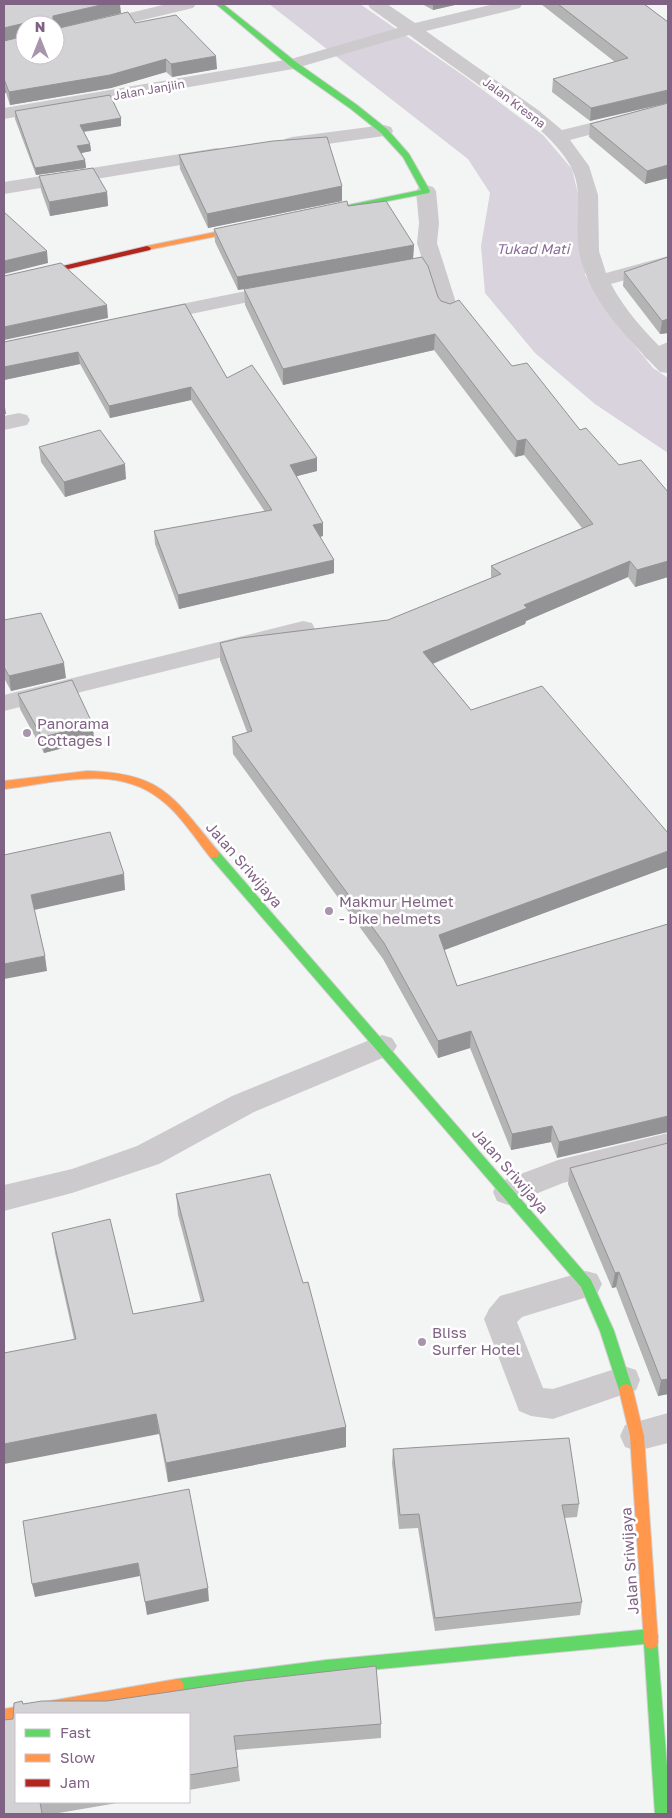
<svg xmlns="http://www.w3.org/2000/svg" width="672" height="1818" font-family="'Golos Text',sans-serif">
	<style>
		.water { fill: #d8d3dc }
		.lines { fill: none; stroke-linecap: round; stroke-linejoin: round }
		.fast-casing { stroke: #d2d0d3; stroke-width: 2 }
		.slow-casing { stroke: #d2d0d3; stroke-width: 2 }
		.jam-casing { stroke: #d2d0d3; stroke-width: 2 }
		.lane { fill: #cccacd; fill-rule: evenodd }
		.street { fill: #cccacd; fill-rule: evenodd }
		.fast { fill: #63d668; fill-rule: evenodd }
		.slow { fill: #ff974d; fill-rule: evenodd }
		.jam { fill: #b3261e; fill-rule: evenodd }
		.wall { fill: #b5b4b5 }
		.shaded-wall { fill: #939294 }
		.building { fill: #d2d1d3; stroke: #939294 }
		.poi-dot { fill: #a895ac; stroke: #fff; stroke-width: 2 }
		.labels { text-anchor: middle; stroke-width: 5; stroke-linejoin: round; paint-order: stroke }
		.far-street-label { font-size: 12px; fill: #806285; stroke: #fff }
		.far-water-label { font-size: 14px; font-style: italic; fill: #896c97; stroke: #fff }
		.poi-label { font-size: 15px; fill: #806285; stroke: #fff; text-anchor: start }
		.street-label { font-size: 15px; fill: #806285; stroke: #fff }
	</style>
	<rect width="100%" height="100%" fill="#f3f5f4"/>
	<!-- water -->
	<polygon class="water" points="269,4 360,4 467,78 543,135 572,169 583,215 585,275 617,324 653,368 668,378 668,453 595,404 535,353 485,293 481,246 490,193 468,159"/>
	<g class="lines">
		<!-- fast casing -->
		<g class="fast-casing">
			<g id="fast">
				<polygon points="216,4 223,4 296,62 357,105 387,129 409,154 430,191 429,193 326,213 326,209 329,209 421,190 403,157 381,133 351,109 290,66"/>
				<polygon points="214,850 218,851 591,1280 614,1331 633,1390 631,1394 626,1396 621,1394 619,1390 600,1331 581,1287 210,857 209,854"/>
				<polygon points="651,1629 656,1631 658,1636 657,1639 668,1779 668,1814 655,1814 644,1644 326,1674 177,1693 172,1691 170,1686 172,1681 177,1679 326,1660"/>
			</g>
		</g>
		<!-- slow casing -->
		<g class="slow-casing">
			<g id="slow">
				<polygon points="250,225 253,225 253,229 147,250 143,248 147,246"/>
				<path d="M87,771c76,2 86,26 131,80l1,3 -1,3h-8c-16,-20 -30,-43 -50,-58 -44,-35 -106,-16 -156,-10v-8z"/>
				<polygon points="626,1384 631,1386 633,1390 644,1436 658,1642 656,1647 651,1649 646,1647 644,1642 630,1436 619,1390 621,1386"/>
				<polygon points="177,1679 182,1681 184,1686 182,1691 177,1693 56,1714 16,1714 16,1721 4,1723 4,1709"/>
			</g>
		</g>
		<!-- jam casing -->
		<g class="jam-casing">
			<polygon id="jam" points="147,246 151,248 150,250 4,284 4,280"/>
		</g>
		<!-- lane -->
		<g class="lane">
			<polygon points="668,342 668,356 654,361 647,359 643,355 647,351"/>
			<polygon points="668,1133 668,1157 563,1183 508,1205 497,1201 493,1192 497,1183 558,1160"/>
			<polygon points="586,1271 597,1274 602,1284 597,1294 522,1317 517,1322 543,1388 553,1389 624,1366 636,1370 640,1380 636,1390 553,1419 531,1416 519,1411 484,1319 489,1309 500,1296"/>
		</g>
		<!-- street -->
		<g class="street">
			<polygon points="167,4 196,4 193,8 55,41 55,31"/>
			<path d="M368,4h19l28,19 79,-19h28l-2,4 -94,23 112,79 24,20 106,-26v10l-98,26 19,26 9,29 1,56 7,22 62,-17v12l-57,16c15,28 35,49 57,71v18l-8,-1c-33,-35 -72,-72 -81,-121 -5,-28 6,-59 -9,-86 -19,-32 -54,-54 -84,-75 -25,-18 -51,-36 -77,-55l-116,34 -289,50v-11l287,-49 107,-31 -28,-20z"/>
			<polygon points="384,125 391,127 393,131 391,135 292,149 285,147 283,143 285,139 292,137"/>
			<polygon points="217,148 224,150 226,154 224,158 4,194 4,182"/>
			<polygon points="426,185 433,187 436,191 439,223 437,243 459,312 456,316 449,318 442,316 439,312 426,270 390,276 383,274 380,270 383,266 422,259 417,243 419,223 416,191 419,187"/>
			<polygon points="281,284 288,286 291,290 288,294 152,322 145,320 142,316 145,312 152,310"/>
			<polygon points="19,413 27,415 30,420 27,425 4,430 4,416"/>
			<polygon points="303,621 312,623 315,629 312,635 4,711 4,695"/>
			<polygon points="382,1035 392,1038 397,1046 392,1054 254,1112 159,1164 72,1193 4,1211 4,1185 72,1169 137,1146 232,1096"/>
			<polygon points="668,1413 668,1443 637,1451 625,1447 620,1436 625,1425"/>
		</g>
		<!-- fast -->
		<use href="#fast" class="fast"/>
		<!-- slow -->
		<use href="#slow" class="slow"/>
		<!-- jam -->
		<use href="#jam" class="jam"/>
	</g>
	<!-- wall -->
	<g class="wall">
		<polygon points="4,4 121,13 74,24 135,23 217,69 172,77 166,72 111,88 10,105 6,93 4,93"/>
		<polygon points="422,4 459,4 433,10"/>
		<polygon points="541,4 644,4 668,22 590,121 552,92 553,79 615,62"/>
		<polygon points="668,103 668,178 645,184 589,137 590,124"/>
		<polygon points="15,111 121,118 121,126 84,132 90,144 91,151 81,153 85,160 86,168 36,175 15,119"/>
		<polygon points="179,155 342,186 342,201 208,228 180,169"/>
		<polygon points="39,176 107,192 108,206 50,216 41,190"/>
		<polygon points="348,206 414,245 413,258 441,301 512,366 580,430 619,465 668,492 668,577 635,587 628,577 526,621 525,624 433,664 471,710 668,867 444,950 457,986 668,924 557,1158 551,1142 511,1150 470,1048 438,1058 383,959 233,754 232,737 247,732 220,660 220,643 388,620 491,578 491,566 582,528 524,455 515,457 434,350 283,385 245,305 244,289 238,290 215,242 214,229"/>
		<polygon points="668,257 668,333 660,334 623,286 624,272"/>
		<polygon points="185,304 227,378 317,471 296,476 323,536 320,537 334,573 179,609 155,544 154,531 265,512 191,400 110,418 80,364 4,380 4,342"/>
		<polygon points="39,447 126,479 65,497 41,462"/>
		<polygon points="4,620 66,678 11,691 4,678"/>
		<polygon points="18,694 94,740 44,753 20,709"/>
		<polygon points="668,1143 668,1394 658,1396 616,1287 612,1288 568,1184 570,1168"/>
		<polygon points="176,1194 346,1427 346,1447 168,1482 159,1434 74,1339 55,1253 52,1233 133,1314 201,1302 178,1215"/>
		<polygon points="393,1449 579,1504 577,1517 564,1518 582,1602 580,1615 435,1631 418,1528 399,1529 392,1463"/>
		<polygon points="23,1704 381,1724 381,1738 236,1750 240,1781 189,1790 189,1714 16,1802 123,1802 53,1814 4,1814 13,1719"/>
	</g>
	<!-- shaded-wall -->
	<g class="shaded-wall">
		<polygon points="105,4 120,4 121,13 55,29 55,25 53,25 53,16"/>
		<polygon points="433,4 459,4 433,10"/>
		<polygon points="25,23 25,37 4,42 4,28"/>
		<polygon points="216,56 217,69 172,77 171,64"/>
		<polygon points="166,59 166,72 111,88 10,105 9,92"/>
		<polygon points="4,79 6,93 4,93"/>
		<polygon points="668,90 668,103 590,121 591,108"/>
		<polygon points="121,118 121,126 80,132 80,125"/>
		<polygon points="90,144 91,151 77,154 77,146"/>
		<polygon points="85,160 86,168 36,175 35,168"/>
		<polygon points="668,165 668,178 645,184 647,171"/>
		<polygon points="342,186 342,201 208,228 207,214"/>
		<polygon points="107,192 108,206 50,216 49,202"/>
		<polygon points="414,245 413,259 238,290 237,277"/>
		<polygon points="47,251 48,263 4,274 4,261"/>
		<polygon points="107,305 108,318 4,340 4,327"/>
		<polygon points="668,319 668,333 660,334 662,321"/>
		<polygon points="435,334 434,350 283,385 283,369"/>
		<polygon points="78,352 80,364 4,380 4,367"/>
		<polygon points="191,387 191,400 110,418 109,406"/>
		<polygon points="4,401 6,414 4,414"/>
		<polygon points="526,439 524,455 515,457 517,441"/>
		<polygon points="317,458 317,471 290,478 290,465"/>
		<polygon points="125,464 126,479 65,497 64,482"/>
		<polygon points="323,523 323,536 314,538 313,525"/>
		<polygon points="334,560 334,573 179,609 178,595"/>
		<polygon points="630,561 628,577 526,621 525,624 422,668 423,652 524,605"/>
		<polygon points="668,561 668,577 635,587 637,570"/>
		<polygon points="64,663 66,678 11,691 9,676"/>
		<polygon points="93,725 94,740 44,753 42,737"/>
		<polygon points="668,851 668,867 439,952 439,935"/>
		<polygon points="124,874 125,890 34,910 31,895"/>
		<polygon points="45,956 47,971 4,979 4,964"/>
		<polygon points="471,1031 470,1048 438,1058 438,1041"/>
		<polygon points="668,1116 668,1132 557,1158 559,1142"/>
		<polygon points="552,1126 551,1142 511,1150 512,1134"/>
		<polygon points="619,1272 616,1287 612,1288 615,1273"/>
		<polygon points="668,1379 668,1394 658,1396 661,1380"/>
		<polygon points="156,1414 159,1434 4,1464 4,1444"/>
		<polygon points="346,1427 346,1447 168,1482 166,1463"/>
		<polygon points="138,1563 140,1576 35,1597 32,1584"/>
		<polygon points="208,1588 209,1601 147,1615 145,1602"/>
	</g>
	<!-- building -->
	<g class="building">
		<polygon points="4,4 105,4 53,16 53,25 25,25 25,32 25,23 4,28"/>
		<polygon points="558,4 644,4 668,22 668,90 591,108 553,79 628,58"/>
		<polygon points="128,12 135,23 176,15 216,56 171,64 166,59 110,75 9,92 4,79 4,41 25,36 25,55 55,55 55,29"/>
		<polygon points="110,95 121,118 80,125 90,144 77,146 85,160 35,168 15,111"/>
		<polygon points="668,103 668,165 647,171 590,124"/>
		<polygon points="327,137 342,186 207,214 179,155 273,141"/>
		<polygon points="93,168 107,192 49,202 39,176"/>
		<polygon points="347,201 348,206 386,201 414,245 237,277 214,229"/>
		<polygon points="4,212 47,251 4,261"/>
		<polygon points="422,257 428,266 438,297 441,301 450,304 459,300 512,366 527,363 580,430 586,428 619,465 641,460 668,492 668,561 637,570 630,561 524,605 527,608 423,652 471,710 542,686 668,833 668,851 439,935 457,986 668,924 668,1116 559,1142 552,1126 512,1134 471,1031 438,1041 384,943 232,737 252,731 220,643 241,638 388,620 501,574 491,566 593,524 526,439 517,441 435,334 283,369 244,289"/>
		<polygon points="668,257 668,319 662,321 624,272"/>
		<polygon points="61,263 107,305 4,327 4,276"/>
		<polygon points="185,304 227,378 252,365 317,458 290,465 323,523 313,525 334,560 178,595 154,531 272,510 191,387 109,406 78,352 4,367 4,342"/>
		<polygon points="100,430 125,464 64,482 39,447"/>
		<polygon points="41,613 64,663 9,676 4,667 4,620"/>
		<polygon points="72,680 93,725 42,737 18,694"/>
		<polygon points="110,832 124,874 31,895 45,956 4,964 4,855"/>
		<polygon points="668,1143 668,1379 661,1380 619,1272 615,1273 570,1168"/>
		<polygon points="270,1174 303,1283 308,1282 346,1427 166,1463 156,1414 4,1444 4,1353 76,1339 52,1233 110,1219 133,1314 204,1301 176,1194"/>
		<polygon points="569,1438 579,1504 562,1505 582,1602 435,1618 419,1514 400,1515 393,1449"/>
		<polygon points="189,1489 208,1588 145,1602 138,1563 32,1584 23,1521"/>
		<polygon points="376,1666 381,1724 234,1736 238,1767 189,1775 189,1714 16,1714 16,1802 41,1802 40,1802 42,1814 4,1814 4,1720 13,1719 14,1703 22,1701 23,1704 42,1701 107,1701 244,1681"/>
	</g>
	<!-- markers -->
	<g class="poi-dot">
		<circle cx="27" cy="733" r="5"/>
		<circle cx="329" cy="911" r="5"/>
		<circle cx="422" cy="1342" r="5"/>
	</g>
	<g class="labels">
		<!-- far-street labels -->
		<g class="far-street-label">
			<text transform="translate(149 90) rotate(-10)" y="4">Jalan Janjiin</text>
			<text transform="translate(514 103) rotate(37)" y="4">Jalan Kresna</text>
		</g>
		<!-- far-water labels -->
		<g class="far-water-label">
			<text x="533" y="254">Tukad Mati</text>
		</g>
		<!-- poi labels -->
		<g class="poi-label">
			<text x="37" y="729">Panorama<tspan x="37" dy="17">Cottages I</tspan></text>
			<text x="339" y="907">Makmur Helmet<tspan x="339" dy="17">- bike helmets</tspan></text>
			<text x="432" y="1338">Bliss<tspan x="432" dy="17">Surfer Hotel</tspan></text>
		</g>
		<!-- street labels -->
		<g class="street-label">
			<text transform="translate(244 865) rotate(49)" y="5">Jalan Sriwijaya</text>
			<text transform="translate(510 1171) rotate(49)" y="5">Jalan Sriwijaya</text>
			<text transform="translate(630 1561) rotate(-94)" y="5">Jalan Sriwijaya</text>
		</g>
	</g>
	<!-- border -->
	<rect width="672" height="1818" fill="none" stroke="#806285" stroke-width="10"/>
	<!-- legend -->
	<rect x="15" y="1713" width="175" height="90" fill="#ffffff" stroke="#ccc0ce"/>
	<rect x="25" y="1729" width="25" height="8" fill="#63d668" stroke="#ccc0ce"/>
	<text x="60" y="1738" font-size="15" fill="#806285">Fast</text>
	<rect x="25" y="1754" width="25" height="8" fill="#ff974d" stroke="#ccc0ce"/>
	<text x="60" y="1763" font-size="15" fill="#806285">Slow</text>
	<rect x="25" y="1779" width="25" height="8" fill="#b3261e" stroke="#ccc0ce"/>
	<text x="60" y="1788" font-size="15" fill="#806285">Jam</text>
	<!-- north arrow -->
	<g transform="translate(40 40)"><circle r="24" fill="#ffffff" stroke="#ccc0ce"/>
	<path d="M0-4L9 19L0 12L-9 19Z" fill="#a895ac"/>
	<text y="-8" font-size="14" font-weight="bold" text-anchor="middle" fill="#806285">N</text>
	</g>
</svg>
